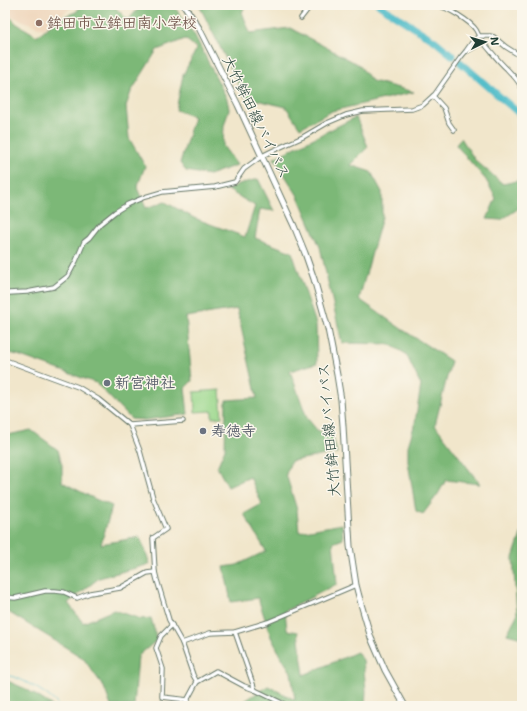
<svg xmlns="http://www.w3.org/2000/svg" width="527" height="711" font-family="'Shantell Sans','Klee One',sans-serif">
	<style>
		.built { fill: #efd6bb }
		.green { fill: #9ad78b; stroke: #5c8a60 }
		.forest { fill: #7bb877; stroke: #4d7a56 }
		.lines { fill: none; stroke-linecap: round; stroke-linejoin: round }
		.stream { stroke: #4ebbc8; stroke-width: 1 }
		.river { stroke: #4ebbc8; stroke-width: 7 }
		.minor-casing { stroke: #687869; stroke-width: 5.5 }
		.secondary-casing { stroke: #687869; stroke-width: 7 }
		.minor { stroke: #fff; stroke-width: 3.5 }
		.secondary { stroke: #fff; stroke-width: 5 }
		.education-dot { fill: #8d6e63; stroke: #fbf7ec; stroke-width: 1.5 }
		.worship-dot { fill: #6b7280; stroke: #fbf7ec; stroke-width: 1.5 }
		.labels { text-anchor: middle; stroke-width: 3; stroke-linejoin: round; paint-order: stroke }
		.education-label { font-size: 15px; font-weight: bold; fill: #785e54; stroke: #fbf7ec; text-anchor: start }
		.street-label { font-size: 15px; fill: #1f3d34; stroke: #fbf7ec }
		.worship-label { font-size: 15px; font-weight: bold; fill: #5b616d; stroke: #fbf7ec; text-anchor: start }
	</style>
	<rect width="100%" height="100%" fill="#fbf7ec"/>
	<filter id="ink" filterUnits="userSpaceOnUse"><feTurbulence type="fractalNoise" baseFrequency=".025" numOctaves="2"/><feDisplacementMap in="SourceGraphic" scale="8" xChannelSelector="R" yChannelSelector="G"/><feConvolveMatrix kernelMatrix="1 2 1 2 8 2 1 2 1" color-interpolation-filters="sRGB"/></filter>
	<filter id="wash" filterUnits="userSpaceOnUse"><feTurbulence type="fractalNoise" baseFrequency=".012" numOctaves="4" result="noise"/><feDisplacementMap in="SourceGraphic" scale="16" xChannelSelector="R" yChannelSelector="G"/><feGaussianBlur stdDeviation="0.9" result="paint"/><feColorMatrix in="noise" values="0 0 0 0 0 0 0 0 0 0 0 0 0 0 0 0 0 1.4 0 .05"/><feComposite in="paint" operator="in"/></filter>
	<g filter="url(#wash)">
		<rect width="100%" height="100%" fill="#f1e6cb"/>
		<!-- built -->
		<polygon class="built" points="5,5 75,5 43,29 11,16 5,10"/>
		<!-- green -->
		<polygon class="green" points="220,390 222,417 212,418 212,411 195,412 194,392"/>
		<!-- forest -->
		<g class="forest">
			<polygon points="82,5 113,5 128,20 142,5 173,5 194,34 227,99 229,109 224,126 223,146 237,165 209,175 186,171 180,163 194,117 176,110 183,75 197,48 185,39 157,50 131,92 126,106 129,138 145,166 137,188 146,208 165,202 194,218 245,237 255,206 228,190 239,184 258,179 274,211 260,209 255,238 292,252 316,324 317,363 290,371 307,418 317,430 333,437 337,453 291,461 286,474 297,510 299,532 342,524 343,539 333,543 337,584 285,611 287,630 298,632 304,675 357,652 363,660 366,691 365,706 239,706 243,702 268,686 295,700 291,672 282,658 271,637 258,598 231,602 224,567 237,565 266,551 244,514 262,504 250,477 228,487 217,467 225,449 226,400 257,398 237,309 186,317 192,381 185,388 188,414 145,420 131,419 96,383 18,355 5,352 5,12 17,24 37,36 60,18 76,12"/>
			<polygon points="199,5 246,5 242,12 250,33 290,28 359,65 372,81 414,92 332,111 300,128 286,107 245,97"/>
			<polygon points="356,117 368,147 350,165 371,172 382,192 382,217 359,299 400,328 451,361 435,425 480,484 446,480 438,494 423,514 416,511 408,462 408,446 415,423 421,385 406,354 389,344 342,343 320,247 298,196 274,158"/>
			<polygon points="461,138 475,160 503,184 522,180 522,206 501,220 487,219 496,198 486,180 456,145"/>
			<polygon points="31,430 58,450 62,465 62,482 95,499 112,506 101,544 140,537 150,564 99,578 68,603 83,623 114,610 141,619 151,618 157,640 138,656 134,706 111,706 104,687 83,658 49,637 5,610 5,431 8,435"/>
			<polygon points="522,531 522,638 507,634 517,615 513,558"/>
			<polygon points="5,680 26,689 51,705 51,706 5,706"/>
		</g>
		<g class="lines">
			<!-- stream -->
			<path class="stream" d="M5,675c3,1 6,1 9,2 10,3 41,20 44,29"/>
			<!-- river -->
			<g class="river">
				<polyline points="379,5 435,41 453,56"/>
				<polyline points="460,62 522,116"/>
			</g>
		</g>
	</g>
	<g filter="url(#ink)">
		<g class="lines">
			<!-- minor casing -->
			<g class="minor-casing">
				<g id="minor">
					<path d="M436,5c11,2 34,16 40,25 1,2 2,4 3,6"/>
					<polyline points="301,18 311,5"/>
					<path d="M467,51l16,-9c8,9 15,19 24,27 6,7 12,11 15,20"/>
					<polyline points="433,96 444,108 449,123 454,130"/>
					<polyline points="5,295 9,293 27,292 54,287 68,276 76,261 84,242 89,238 100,224 115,212 128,204 145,197 162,192 215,187 235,182 244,169 262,156 272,151 303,137 327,123 346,115 363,111 412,109 423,105 435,94 461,57 466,51 473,41 479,36 490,36 494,37 506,47 522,57"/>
					<polyline points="5,360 78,387 98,399 130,425 140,451 153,498 166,529 153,538 155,572 157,580 169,620 182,643 193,675 197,682"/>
					<polyline points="130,425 183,421"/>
					<polyline points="5,597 15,598 45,591 55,591 64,592 77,598 90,593 120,588 147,573 155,572"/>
					<polyline points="172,625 161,636 156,648 163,669 162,697 188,700"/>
					<polyline points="235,632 255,690"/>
					<polyline points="182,643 210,633 235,632 268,622 356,585"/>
					<polyline points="184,706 197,682 216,671 244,686 255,690 288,706"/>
				</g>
			</g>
			<!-- secondary casing -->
			<g class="secondary-casing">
				<polyline id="secondary" points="184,5 199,28 238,105 294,226 305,253 314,279 328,329 337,375 341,400 343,426 350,546 356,585 361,604 371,638 385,670 405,706"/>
			</g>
			<!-- minor -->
			<use href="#minor" class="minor"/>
			<!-- secondary -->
			<use href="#secondary" class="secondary"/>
		</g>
	</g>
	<!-- markers -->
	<circle class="education-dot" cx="39" cy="23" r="4"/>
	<g class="worship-dot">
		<circle cx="107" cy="383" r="4"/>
		<circle cx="203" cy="431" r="4"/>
	</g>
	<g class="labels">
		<!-- education labels -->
		<g class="education-label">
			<text x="47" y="28">鉾田市立鉾田南小学校</text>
		</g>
		<!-- street labels -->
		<g class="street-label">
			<text transform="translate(256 117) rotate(64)" y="5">大竹鉾田線バイパス</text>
			<text transform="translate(329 430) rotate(-95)" y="5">大竹鉾田線バイパス</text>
		</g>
		<!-- worship labels -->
		<g class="worship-label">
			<text x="115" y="388">新宮神社</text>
			<text x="211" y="436">寿徳寺</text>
		</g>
	</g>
	<!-- margin -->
	<rect width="527" height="711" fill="none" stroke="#fbf7ec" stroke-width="20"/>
	<!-- north arrow -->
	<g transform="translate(485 42) rotate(85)" stroke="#fbf7ec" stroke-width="3" paint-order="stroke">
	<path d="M0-3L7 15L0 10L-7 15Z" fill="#1f3d34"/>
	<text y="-6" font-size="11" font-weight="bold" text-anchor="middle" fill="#1f3d34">N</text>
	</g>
</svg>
